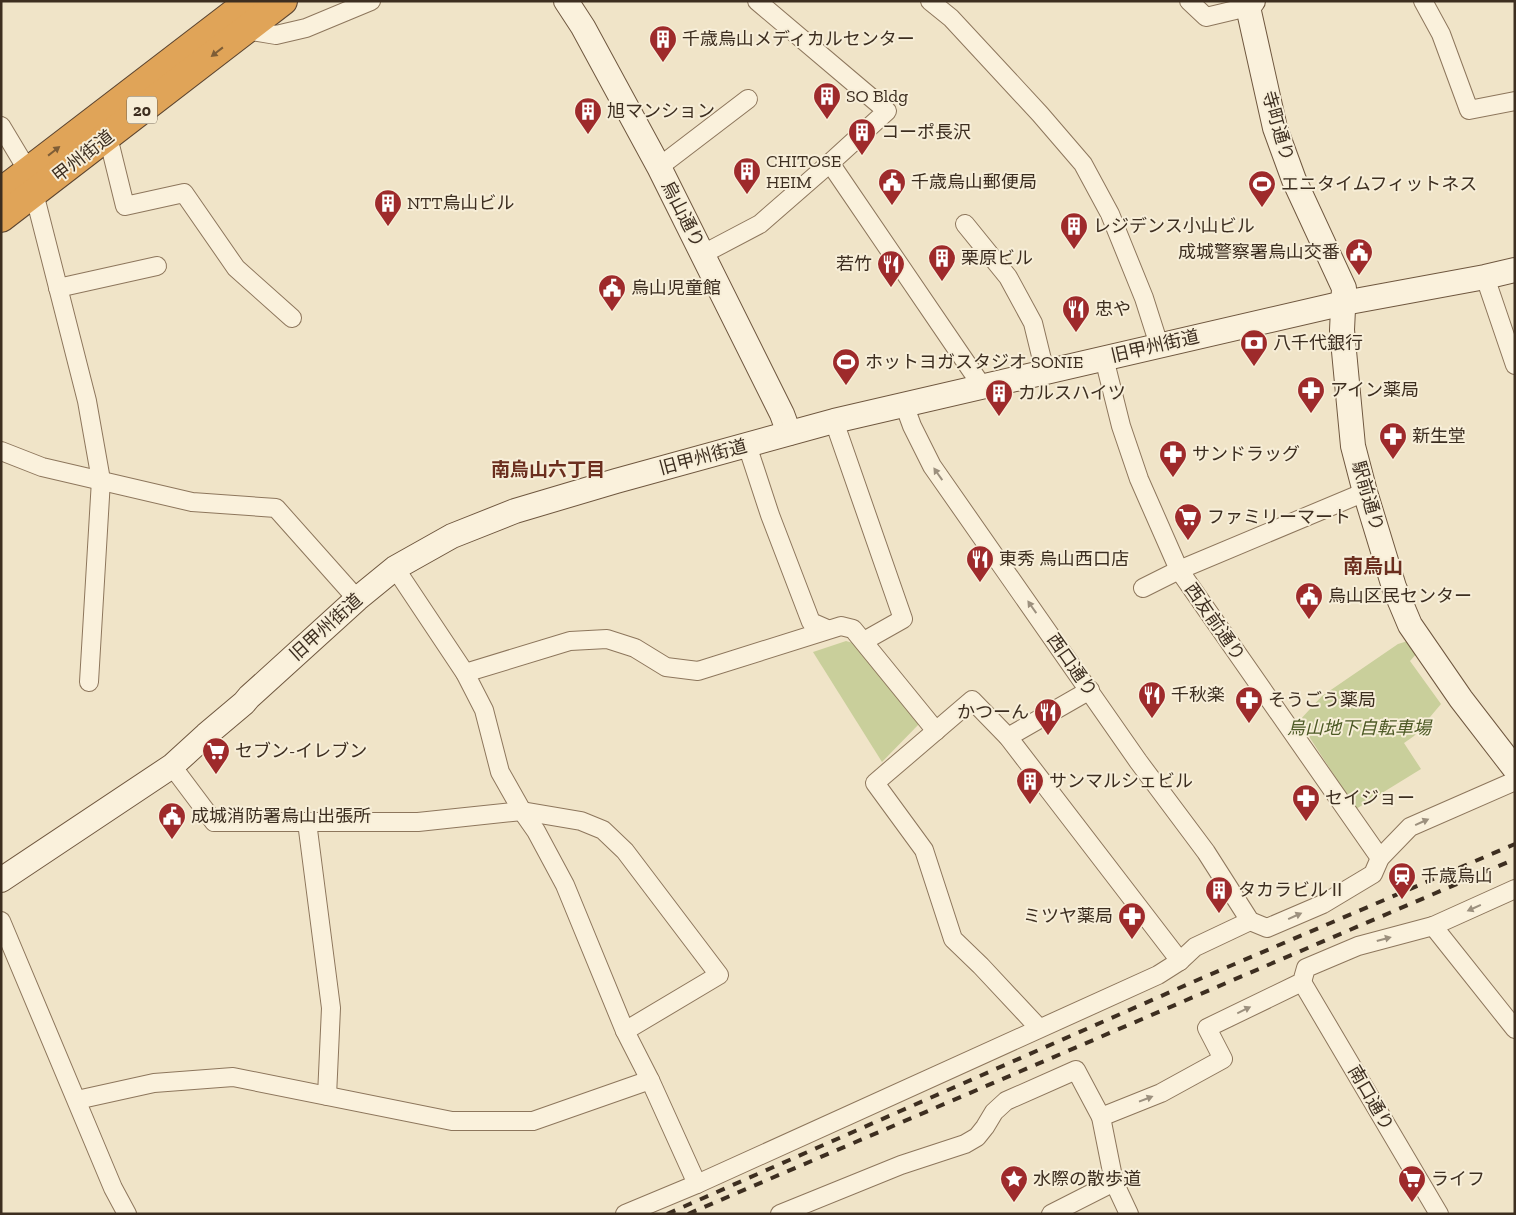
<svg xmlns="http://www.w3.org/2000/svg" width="1516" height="1215" font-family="'Zilla Slab','Noto Sans JP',serif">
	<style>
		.green { fill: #c9cf9b }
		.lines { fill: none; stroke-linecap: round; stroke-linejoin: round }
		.street-casing { stroke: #8d765c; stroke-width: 20 }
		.secondary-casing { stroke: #6f573f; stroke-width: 26 }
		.highway-casing { stroke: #5b4430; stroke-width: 30 }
		.street { stroke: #faf1dc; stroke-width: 18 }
		.secondary { stroke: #faf1dc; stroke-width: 24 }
		.highway { stroke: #e0a458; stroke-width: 28 }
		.rail { stroke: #3d2e20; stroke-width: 4; stroke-dasharray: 9 9; stroke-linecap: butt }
		.oneway { fill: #7e5d36 }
		.oneway2 { fill: #9c907e }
		.labels { text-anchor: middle; stroke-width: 4; stroke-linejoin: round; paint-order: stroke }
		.shield { fill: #f7eed8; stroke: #756857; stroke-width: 1 }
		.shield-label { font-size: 16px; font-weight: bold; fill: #3d2e20 }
		.poi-label { font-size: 18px; fill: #3d2e20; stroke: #f7eed8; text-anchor: start }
		.street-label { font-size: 18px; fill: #3d2e20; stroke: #f7eed8 }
		.park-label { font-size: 18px; font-style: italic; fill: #4d5a26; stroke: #f7eed8 }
		.neighbourhood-label { font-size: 19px; font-weight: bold; fill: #6b2e1e; stroke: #f7eed8 }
		.quarter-label { font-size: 20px; font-weight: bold; fill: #6b2e1e; stroke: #f7eed8 }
	</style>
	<rect width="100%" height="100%" fill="#f0e4c8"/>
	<!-- green -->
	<g class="green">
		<polygon points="1411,640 1418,652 1410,661 1441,704 1414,736 1404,743 1421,769 1356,809 1299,721 1322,696 1398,644"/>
		<polygon points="846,641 860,645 920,723 882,762 813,652"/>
	</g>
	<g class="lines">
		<!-- street casing -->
		<g class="street-casing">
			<g id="street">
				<polyline points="757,1 887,111 830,163"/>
				<polyline points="930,1 951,18 1040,114 1083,164 1110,214 1144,298 1159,345"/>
				<polyline points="1189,1 1206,17 1248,7"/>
				<polyline points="1423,1 1441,34 1469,110 1515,101"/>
				<polyline points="246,30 276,35 306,28 371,1"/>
				<polyline points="1,126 28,171"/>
				<polyline points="108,137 125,206 184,193 236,268 292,318"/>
				<polyline points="659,167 748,99"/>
				<polyline points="34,193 87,401 101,480 89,682"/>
				<polyline points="965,224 1008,277 1033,323 1045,372"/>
				<polyline points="703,254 760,224 830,163 982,386"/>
				<polyline points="1485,277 1515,365"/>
				<polyline points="58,288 157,266"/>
				<polyline points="1104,358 1121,426 1139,479 1179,570 1380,858"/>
				<polyline points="904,404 912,426 932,466 1138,761 1206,852 1250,921 1267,928 1323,904 1373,874 1380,858 1410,827 1515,781"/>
				<polyline points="834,421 903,619 864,641"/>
				<polyline points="747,445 770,515 811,622 827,629"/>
				<polyline points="1,451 42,467 192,502 276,508 357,599"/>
				<polyline points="395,568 465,673 484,710 500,772 522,811 536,831 565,885 625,1031 650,1080 697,1184"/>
				<polyline points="1143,588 1179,570 1365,492"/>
				<polyline points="465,673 570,641 607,639 635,648 666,667 698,671 841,626 853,629 936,731"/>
				<polyline points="1008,737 1090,690"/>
				<polyline points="172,766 214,822 418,822 522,811 581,821 603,830 625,851 719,975 625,1031"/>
				<polyline points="307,822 331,1008 327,1096"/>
				<polyline points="1,921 113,1188 127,1214"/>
				<polyline points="1433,926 1515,1029"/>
				<polyline points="1302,982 1439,1214"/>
				<polyline points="1039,1028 981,966 953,939 924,850 875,783 972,700 1008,737 1180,961"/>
				<polyline points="77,1100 154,1083 233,1077 452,1121 533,1121 650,1080"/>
				<polyline points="1101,1117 1161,1093 1223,1059 1207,1028 1302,982 1306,968 1358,946 1433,926 1515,889"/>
				<polyline points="625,1214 697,1184 1158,975 1180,961 1195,947 1250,921"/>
				<polyline points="780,1214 901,1165 965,1144 977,1137 985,1127 994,1112 1006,1101 1076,1070 1101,1117 1114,1182 1129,1214"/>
				<polyline points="1051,1214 1114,1182"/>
			</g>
		</g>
		<!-- secondary casing -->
		<g class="secondary-casing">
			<g id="secondary">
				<polyline points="566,1 583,27 659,167 782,414 789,433"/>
				<polyline points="1253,1 1248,7 1275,128 1294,180 1344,288 1342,330 1353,446 1365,492 1394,587 1410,625 1461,699 1515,769"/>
				<polyline points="1,880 172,766 206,735 244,703 249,697 357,599 395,568 452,536 515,511 616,481 834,421 1344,303 1485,277 1515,270"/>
			</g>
		</g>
		<!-- highway casing -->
		<g class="highway-casing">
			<g id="highway">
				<polyline points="1,192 250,1"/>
				<polyline points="1,218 283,1"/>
			</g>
		</g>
		<!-- street -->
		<use href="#street" class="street"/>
		<!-- secondary -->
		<use href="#secondary" class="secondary"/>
		<!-- highway -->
		<use href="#highway" class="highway"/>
		<!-- rail -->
		<g class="rail">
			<polyline points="667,1214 1202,978 1515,844"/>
			<polyline points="688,1214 1515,859"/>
		</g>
	</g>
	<!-- one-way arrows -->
	<defs><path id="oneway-solid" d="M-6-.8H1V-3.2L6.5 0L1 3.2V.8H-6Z" transform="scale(1.25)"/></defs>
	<g class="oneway">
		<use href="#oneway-solid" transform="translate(217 52) rotate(142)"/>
		<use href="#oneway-solid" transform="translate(54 151) rotate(-38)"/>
	</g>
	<g class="oneway2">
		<use href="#oneway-solid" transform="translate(938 474) rotate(-125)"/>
		<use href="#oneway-solid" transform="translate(1032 607) rotate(-125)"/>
		<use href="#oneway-solid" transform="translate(1422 822) rotate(-24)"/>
		<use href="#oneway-solid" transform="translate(1474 908) rotate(156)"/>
		<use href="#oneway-solid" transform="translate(1295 916) rotate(-24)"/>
		<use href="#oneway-solid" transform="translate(1384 939) rotate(-15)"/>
		<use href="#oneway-solid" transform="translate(1244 1010) rotate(-26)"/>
		<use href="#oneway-solid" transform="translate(1146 1099) rotate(-21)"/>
	</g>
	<!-- icons -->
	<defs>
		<g id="building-pin" transform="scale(1.4375)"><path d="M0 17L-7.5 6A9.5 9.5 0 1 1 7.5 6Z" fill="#9e2a2b" stroke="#f7eed8"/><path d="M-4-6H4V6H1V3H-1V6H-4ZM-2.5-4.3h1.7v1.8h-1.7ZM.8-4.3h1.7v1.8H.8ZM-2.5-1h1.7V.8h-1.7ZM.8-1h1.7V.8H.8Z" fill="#fff"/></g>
		<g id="civic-pin" transform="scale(1.4375)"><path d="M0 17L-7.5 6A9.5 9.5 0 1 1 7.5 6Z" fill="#9e2a2b" stroke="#f7eed8"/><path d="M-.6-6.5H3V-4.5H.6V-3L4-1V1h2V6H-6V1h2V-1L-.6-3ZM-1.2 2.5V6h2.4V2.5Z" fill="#fff"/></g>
		<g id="stadium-pin" transform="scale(1.4375)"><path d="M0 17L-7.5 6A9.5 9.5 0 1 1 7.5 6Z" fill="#9e2a2b" stroke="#f7eed8"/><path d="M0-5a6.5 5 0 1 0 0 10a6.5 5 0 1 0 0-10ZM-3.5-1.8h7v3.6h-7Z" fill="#fff"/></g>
		<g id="restaurant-pin" transform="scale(1.4375)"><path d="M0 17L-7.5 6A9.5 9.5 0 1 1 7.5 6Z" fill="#9e2a2b" stroke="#f7eed8"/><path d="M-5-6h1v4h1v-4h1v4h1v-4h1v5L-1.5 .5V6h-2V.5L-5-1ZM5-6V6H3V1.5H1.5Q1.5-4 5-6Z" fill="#fff"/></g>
		<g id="bank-pin" transform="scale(1.4375)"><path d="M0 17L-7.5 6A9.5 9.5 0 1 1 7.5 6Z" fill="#9e2a2b" stroke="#f7eed8"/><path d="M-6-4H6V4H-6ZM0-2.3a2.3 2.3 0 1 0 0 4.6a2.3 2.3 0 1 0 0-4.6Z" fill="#fff"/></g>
		<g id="pharmacy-pin" transform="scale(1.4375)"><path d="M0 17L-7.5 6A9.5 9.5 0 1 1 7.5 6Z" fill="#9e2a2b" stroke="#f7eed8"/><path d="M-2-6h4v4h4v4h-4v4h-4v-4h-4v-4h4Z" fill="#fff"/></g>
		<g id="supermarket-pin" transform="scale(1.4375)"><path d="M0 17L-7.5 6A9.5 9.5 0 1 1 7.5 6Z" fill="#9e2a2b" stroke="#f7eed8"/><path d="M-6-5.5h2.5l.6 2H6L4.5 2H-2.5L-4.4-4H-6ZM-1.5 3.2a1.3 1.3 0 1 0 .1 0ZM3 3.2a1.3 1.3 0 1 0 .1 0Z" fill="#fff"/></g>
		<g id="station-pin" transform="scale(1.4375)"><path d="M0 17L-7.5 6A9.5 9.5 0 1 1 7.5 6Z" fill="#9e2a2b" stroke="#f7eed8"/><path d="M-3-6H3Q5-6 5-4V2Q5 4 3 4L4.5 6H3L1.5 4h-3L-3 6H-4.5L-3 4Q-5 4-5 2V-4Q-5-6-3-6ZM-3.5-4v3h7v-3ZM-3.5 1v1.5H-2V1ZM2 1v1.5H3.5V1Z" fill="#fff"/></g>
		<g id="sight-pin" transform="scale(1.4375)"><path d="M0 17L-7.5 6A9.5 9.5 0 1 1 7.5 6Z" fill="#9e2a2b" stroke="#f7eed8"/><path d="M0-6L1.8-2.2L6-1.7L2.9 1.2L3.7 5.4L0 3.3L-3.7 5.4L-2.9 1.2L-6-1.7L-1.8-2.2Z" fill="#fff"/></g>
	</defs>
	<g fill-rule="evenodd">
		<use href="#building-pin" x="663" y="39"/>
		<use href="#building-pin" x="827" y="96"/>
		<use href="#building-pin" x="588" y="111"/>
		<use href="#building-pin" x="862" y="132"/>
		<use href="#building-pin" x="747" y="171"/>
		<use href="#civic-pin" x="892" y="182"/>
		<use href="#stadium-pin" x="1262" y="184"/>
		<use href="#building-pin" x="388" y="203"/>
		<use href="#building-pin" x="1074" y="226"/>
		<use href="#civic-pin" x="1359" y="252"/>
		<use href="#building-pin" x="942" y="258"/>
		<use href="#restaurant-pin" x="891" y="264"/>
		<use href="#civic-pin" x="612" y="288"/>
		<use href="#restaurant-pin" x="1076" y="309"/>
		<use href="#bank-pin" x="1254" y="343"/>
		<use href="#stadium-pin" x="846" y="362"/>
		<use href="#pharmacy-pin" x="1311" y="390"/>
		<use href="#building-pin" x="999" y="393"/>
		<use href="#pharmacy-pin" x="1393" y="436"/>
		<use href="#pharmacy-pin" x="1173" y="454"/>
		<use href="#supermarket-pin" x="1188" y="517"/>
		<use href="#restaurant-pin" x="980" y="559"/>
		<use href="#civic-pin" x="1309" y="596"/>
		<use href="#restaurant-pin" x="1152" y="695"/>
		<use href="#pharmacy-pin" x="1249" y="700"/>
		<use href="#restaurant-pin" x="1048" y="712"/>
		<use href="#supermarket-pin" x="216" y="751"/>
		<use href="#building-pin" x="1030" y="781"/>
		<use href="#pharmacy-pin" x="1306" y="798"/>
		<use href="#civic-pin" x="172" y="816"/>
		<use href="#station-pin" x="1402" y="876"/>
		<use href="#building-pin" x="1219" y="890"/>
		<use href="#pharmacy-pin" x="1132" y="916"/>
		<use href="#sight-pin" x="1014" y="1179"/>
		<use href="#supermarket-pin" x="1412" y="1179"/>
	</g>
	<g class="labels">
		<!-- shield labels -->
		<rect class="shield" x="127" y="96.5" width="30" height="27" rx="4"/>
		<g class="shield-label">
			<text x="142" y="116">20</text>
		</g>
		<!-- poi labels -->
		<g class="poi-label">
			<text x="682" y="45">千歳烏山メディカルセンター</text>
			<text x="846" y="102">SO Bldg</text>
			<text x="607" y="117">旭マンション</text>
			<text x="881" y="138">コーポ長沢</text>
			<text x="766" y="167">CHITOSE<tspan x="766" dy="21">HEIM</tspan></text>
			<text x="911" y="188">千歳烏山郵便局</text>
			<text x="1281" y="190">エニタイムフィットネス</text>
			<text x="407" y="209">NTT烏山ビル</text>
			<text x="1093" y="232">レジデンス小山ビル</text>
			<text x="1340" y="258" text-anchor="end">成城警察署烏山交番</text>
			<text x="961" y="264">栗原ビル</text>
			<text x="872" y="270" text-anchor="end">若竹</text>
			<text x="631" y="294">烏山児童館</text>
			<text x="1095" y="315">忠や</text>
			<text x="1273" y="349">八千代銀行</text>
			<text x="865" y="368">ホットヨガスタジオ SONIE</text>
			<text x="1330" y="396">アイン薬局</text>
			<text x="1018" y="399">カルスハイツ</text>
			<text x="1412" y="442">新生堂</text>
			<text x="1192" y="460">サンドラッグ</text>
			<text x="1207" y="523">ファミリーマート</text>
			<text x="999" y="565">東秀 烏山西口店</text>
			<text x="1328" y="602">烏山区民センター</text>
			<text x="1171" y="701">千秋楽</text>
			<text x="1268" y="706">そうごう薬局</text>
			<text x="1029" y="718" text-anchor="end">かつーん</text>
			<text x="235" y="757">セブン-イレブン</text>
			<text x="1049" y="787">サンマルシェビル</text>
			<text x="1325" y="804">セイジョー</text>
			<text x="191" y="822">成城消防署烏山出張所</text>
			<text x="1421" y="882">千歳烏山</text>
			<text x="1238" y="896">タカラビルⅡ</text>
			<text x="1113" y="922" text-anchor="end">ミツヤ薬局</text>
			<text x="1033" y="1185">水際の散歩道</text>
			<text x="1431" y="1185">ライフ</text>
		</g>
		<!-- street labels -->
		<g class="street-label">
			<text transform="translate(1278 126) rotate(74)" y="6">寺町通り</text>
			<text transform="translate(83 156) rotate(-38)" y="6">甲州街道</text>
			<text transform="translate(683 214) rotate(63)" y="6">烏山通り</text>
			<text transform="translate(1155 346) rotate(-13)" y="6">旧甲州街道</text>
			<text transform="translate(703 457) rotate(-15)" y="6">旧甲州街道</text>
			<text transform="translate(1368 496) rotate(74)" y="6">駅前通り</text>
			<text transform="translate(1215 622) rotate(55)" y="6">西友前通り</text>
			<text transform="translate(326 627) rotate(-42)" y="6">旧甲州街道</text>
			<text transform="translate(1072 665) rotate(55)" y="6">西口通り</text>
			<text transform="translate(1371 1098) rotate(60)" y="6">南口通り</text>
		</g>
		<!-- park labels -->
		<g class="park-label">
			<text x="1359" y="734">烏山地下自転車場</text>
		</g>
		<!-- neighbourhood labels -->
		<g class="neighbourhood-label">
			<text x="548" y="476">南烏山六丁目</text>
		</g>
		<!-- quarter labels -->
		<g class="quarter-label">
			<text x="1373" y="573">南烏山</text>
		</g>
	</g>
	<!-- border -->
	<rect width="1516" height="1215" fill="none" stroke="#3d2e20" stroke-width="5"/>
</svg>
